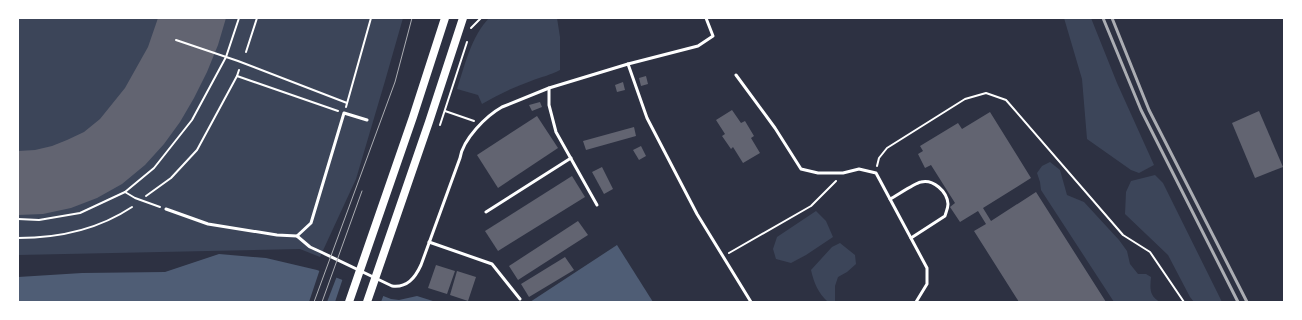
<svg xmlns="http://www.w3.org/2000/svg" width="1302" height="320" font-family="'Exo 2',sans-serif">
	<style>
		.green { fill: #3c4559 }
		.water { fill: #4f5d75 }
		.pier { fill: #2d3142 }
		.building { fill: #626471 }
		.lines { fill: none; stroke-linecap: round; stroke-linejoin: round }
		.path { stroke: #fff; stroke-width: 2 }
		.service { stroke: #fff; stroke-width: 3 }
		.secondary { stroke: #fff; stroke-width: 8 }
		.tram { stroke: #abadb3; stroke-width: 1 }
		.rail { stroke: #abadb3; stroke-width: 3 }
	</style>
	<rect width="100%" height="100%" fill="#2d3142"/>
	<!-- green -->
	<g class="green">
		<polygon points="18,18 403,18 385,81 356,179 320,257 300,249 18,255"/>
		<path d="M489,18h68l3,19v33c-9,5 -19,7 -29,11 -17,6 -34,14 -49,23l-4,-9 -21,-6c8,-24 14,-52 32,-71z"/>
		<polygon points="1064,18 1091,18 1117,83 1154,165 1139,173 1131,170 1087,139 1082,79"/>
		<path d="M1050,162l10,8 7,25 17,7 35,38 8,11 3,13 8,10h8l5,3c-1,11 -2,19 9,25h-46l-73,-112 -1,-8 -3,-9 5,-7z"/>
		<polygon points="1155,175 1163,183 1222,302 1194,302 1190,297 1168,255 1125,214 1126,192 1131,181"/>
		<polygon points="816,211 826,221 833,237 806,255 791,263 776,259 773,249 777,237"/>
		<path d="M840,243l15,12 1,9 -9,8 -9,5 -3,9v16h-7c-10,-9 -14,-19 -17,-32l21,-23z"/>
	</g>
	<!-- water -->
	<g class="water">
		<polygon points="617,245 653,302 530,302"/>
		<polygon points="219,254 266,258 317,270 391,299 399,300 417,296 436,302 18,302 18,277 82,273 165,272"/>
	</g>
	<!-- pier -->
	<g class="pier">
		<polygon points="320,269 337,276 327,302 309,302"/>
		<polygon points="343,278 384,294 381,302 335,302"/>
	</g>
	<!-- building -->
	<g class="building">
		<polygon points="158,18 226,18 218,45 207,72 194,98 180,122 164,144 145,165 122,184 97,198 71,208 43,214 18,215 18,151 35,150 52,146 67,140 84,132 100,119 125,88 148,47"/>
		<polygon points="646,76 648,84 641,86 639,78"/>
		<polygon points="623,82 625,90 617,92 615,85"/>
		<polygon points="540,102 542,107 532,111 529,105"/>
		<polygon points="732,110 741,123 745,121 754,136 751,138 760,153 743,163 733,147 731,149 722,136 725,134 716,120"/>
		<polygon points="1259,111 1283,167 1255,178 1232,123"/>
		<polygon points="990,112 1031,178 983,208 991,221 1036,192 1106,302 1019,302 974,231 986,224 978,211 960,222 950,207 955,203 931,165 925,168 918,154 923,151 920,146 958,123 962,129"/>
		<polygon points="537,116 558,148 498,188 477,155"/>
		<polygon points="634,127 636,136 586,150 583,141"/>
		<polygon points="641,146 646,156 639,160 633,150"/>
		<polygon points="602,167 613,189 604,194 592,172"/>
		<polygon points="572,176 585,197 498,251 485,231"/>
		<polygon points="578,221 588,235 518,280 509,266"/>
		<polygon points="565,257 574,270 529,297 521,284"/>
		<polygon points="436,265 455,271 447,294 428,288"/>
		<polygon points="457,271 476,277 468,301 450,295"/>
	</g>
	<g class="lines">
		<!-- path -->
		<g class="path">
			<polyline points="471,28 481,18"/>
			<polyline points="176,40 238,61 347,103"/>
			<polyline points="246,52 257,18"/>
			<polyline points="237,76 338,111"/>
			<polyline points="346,107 371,18"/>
			<polyline points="445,111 474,121"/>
			<polyline points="440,125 467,42"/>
			<polyline points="877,166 879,158 887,148 965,99 986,93 1006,100 1123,235 1150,252 1184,302"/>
			<polyline points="125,192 135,198 160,207"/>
			<polyline points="146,196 171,178 197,150 237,76 239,70"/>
			<polyline points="18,219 39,220 80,213 125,192 154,168 192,120 226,57 239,18"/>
			<path d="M18,238c40,0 81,-9 114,-31"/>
			<polyline points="729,253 811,206 836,181"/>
		</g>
		<!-- service -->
		<g class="service">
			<polyline points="628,64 647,118 697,214 751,302"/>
			<polyline points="736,75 775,128 801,169 818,173 843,173 859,169 876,173 927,268 927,284 916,302"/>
			<polyline points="549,88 549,105 556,132 597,205"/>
			<path d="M890,199c6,-3 25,-16 31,-17 12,-3 26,9 27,22 0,4 -2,8 -3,12l-34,22"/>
			<polyline points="166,209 208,224 277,235 297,236 311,223 344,113 367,120"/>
			<polyline points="486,212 571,158"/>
			<path d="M297,236l13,11 11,5 71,34c15,2 23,-8 29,-21l39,-107c3,-19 26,-42 42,-51l47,-19 79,-24 70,-18 15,-10 -7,-18"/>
			<polyline points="429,242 492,264 520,299"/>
		</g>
		<!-- secondary -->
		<g class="secondary">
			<polyline points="349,302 413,117 445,18"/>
			<polyline points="367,302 429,122 463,18"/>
		</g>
		<!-- tram -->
		<g class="tram">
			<polyline points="314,302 395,82 412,18"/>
			<polyline points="322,302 362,191"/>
		</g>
		<!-- rail -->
		<g class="rail">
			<polyline points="1103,18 1141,110 1238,302"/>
			<polyline points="1112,18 1149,110 1247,302"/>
		</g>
	</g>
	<!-- border -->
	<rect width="1302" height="320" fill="none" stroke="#ffffff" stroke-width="38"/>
</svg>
